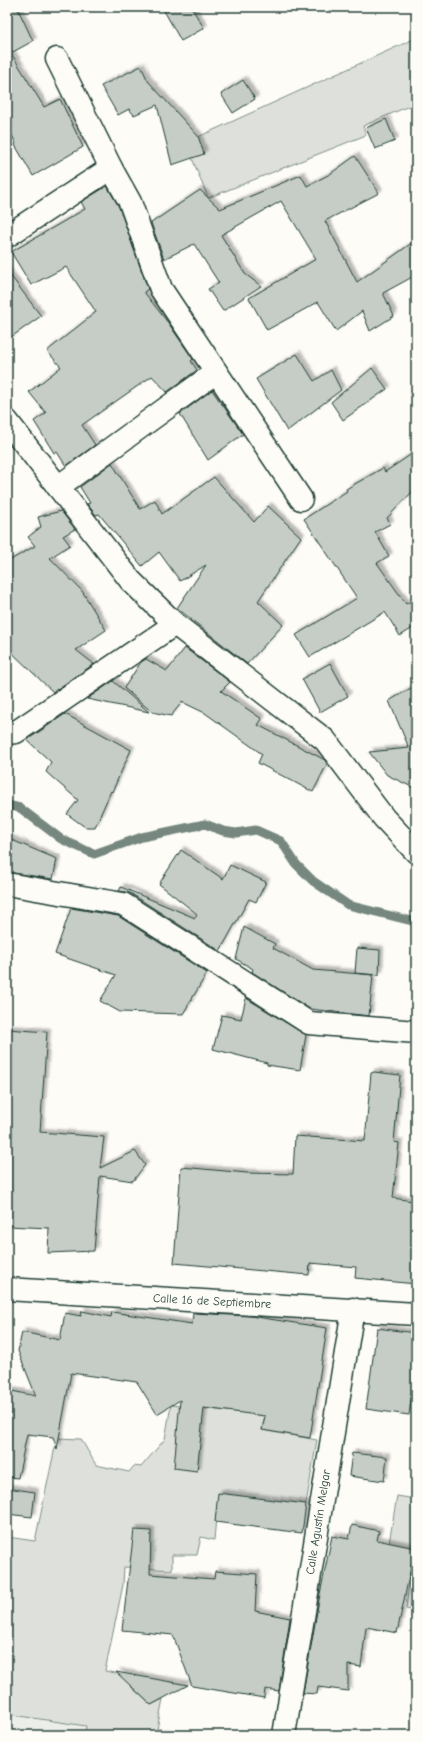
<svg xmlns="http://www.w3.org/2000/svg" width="423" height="1742" font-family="'Comic Neue',sans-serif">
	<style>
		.built { fill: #eceee9 }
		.green { fill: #dde0db; stroke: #7e8e88 }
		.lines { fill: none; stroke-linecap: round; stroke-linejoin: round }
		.stream { stroke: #75877f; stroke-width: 9 }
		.building { fill: #c6cdc7; stroke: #1f3d34; filter: url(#shadow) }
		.street-casing { stroke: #1f3d34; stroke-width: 25 }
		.street { stroke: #fdfcf7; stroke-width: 22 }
		.labels { text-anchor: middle; stroke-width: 4; stroke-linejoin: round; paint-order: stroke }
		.street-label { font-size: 12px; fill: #1f3d34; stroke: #fdfcf7 }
	</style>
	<defs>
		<filter id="shadow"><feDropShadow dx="3.5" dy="-3.5" stdDeviation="1" flood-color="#0004"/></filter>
	</defs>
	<rect width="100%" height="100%" fill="#fdfcf7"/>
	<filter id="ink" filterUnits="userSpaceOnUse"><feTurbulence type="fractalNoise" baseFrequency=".025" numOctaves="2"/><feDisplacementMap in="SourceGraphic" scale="8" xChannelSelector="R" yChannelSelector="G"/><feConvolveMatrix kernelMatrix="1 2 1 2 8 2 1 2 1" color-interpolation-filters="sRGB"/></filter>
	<g filter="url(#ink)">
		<!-- built -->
		<polygon class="built" points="7,1714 86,1726 85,1735 7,1735"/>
		<!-- green -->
		<g class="green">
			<polygon points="416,38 416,103 363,126 366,135 208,198 192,158 198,137"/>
			<polygon points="171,1405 265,1415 262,1430 317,1440 306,1504 231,1508 217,1506 214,1540 201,1537 197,1555 172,1555 172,1570 124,1567 123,1585 105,1671 131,1676 130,1686 151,1705 163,1699 157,1729 170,1729 169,1735 85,1735 86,1726 7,1714 7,1537 35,1541 57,1438 81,1439 96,1465 129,1472 134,1466 141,1467 165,1439"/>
			<polygon points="397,1496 416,1499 416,1611 406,1609 410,1575 415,1548 389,1543"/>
		</g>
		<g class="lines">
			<!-- stream -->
			<polyline class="stream" points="7,805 20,808 61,839 94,854 142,837 205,824 223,831 236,833 256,830 281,841 296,864 313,881 348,905 416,922"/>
		</g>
		<!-- building -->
		<g class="building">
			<polygon points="7,7 17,7 33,41 11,53 44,107 60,99 83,147 33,176 15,145 16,144 7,124"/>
			<polygon points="162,7 191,7 204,28 181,41"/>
			<polygon points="141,66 148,81 198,136 204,154 172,165 157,105 134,115 129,109 118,115 101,86"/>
			<polygon points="243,80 255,99 233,113 221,94"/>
			<polygon points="386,119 395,141 375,149 366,128"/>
			<polygon points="355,156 379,193 325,221 357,282 416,240 416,275 383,293 394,316 370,331 362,311 336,331 318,302 267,330 249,298 316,259 281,201 221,235 245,274 261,286 223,311 208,289 219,283 194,244 164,259 151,223 200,190 220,209 301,175 307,186 330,174"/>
			<polygon points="107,186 119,207 148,289 144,292 169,324 193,359 191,361 197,370 167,392 152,376 82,425 95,445 66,466 57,452 54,453 34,421 46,413 29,392 61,367 47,351 96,312 66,267 31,285 11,252 85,209 81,202"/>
			<polygon points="7,271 41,316 7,340"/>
			<polygon points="297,354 314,381 331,370 341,390 287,431 256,379"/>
			<polygon points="372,368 387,389 343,420 331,402"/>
			<polygon points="212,390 243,434 208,460 180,414"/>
			<polygon points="416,451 416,488 387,518 390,524 375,532 389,556 377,563 406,604 416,598 416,626 400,636 385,612 310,657 296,635 357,598 304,519 347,491 346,489 383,468 385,472"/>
			<polygon points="112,463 140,509 155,500 162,514 214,477 254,522 268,506 301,537 258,601 283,625 247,664 177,608 206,565 180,581 159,552 142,566 99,514 96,515 87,504 90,503 80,487"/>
			<polygon points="61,511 75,529 63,536 70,545 50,558 82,591 106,630 76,650 94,664 53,692 7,648 7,562 35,546 28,537 41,527 38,517"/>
			<polygon points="185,648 230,682 221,691 262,719 258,725 325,760 327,764 313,792 258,763 262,754 205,713 182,702 171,716 152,712 124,688 141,662 146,659 167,671"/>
			<polygon points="330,663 348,696 320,712 302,679"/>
			<polygon points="113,681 149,712 87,699"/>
			<polygon points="416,685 416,789 387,775 369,752 409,748 389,701"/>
			<polygon points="65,714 131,750 112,792 111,791 95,827 85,827 67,814 78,800 46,772 51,762 27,740"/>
			<polygon points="7,838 57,859 53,879 7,872"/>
			<polygon points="181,850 223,879 230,865 266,882 256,902 249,899 220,951 130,893 119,891 121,887 195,918 197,914 159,884"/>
			<polygon points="71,908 118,916 207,973 183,1014 120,1012 100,1001 116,975 55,954"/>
			<polygon points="244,927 275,944 273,948 313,970 373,975 369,1016 310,1009 252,972 253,969 236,959"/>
			<polygon points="357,948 380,950 379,975 355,973"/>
			<polygon points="246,998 306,1035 300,1070 267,1065 267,1063 213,1049 222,1015 241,1019"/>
			<polygon points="7,1029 47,1032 40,1132 104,1137 100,1168 135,1151 145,1165 133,1181 100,1176 94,1251 48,1253 49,1228 7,1226"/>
			<polygon points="374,1072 400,1075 394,1142 399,1143 393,1198 413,1201 416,1215 416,1284 355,1278 356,1267 310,1263 309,1275 174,1263 181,1167 247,1173 293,1174 295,1136 365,1141 371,1073"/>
			<polygon points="82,1311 111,1317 112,1312 192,1324 193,1313 250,1316 327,1328 310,1438 262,1430 265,1416 204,1408 197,1471 174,1468 180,1400 157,1414 137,1382 71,1373 57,1449 53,1437 27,1434 18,1478 7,1477 7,1390 36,1396 18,1351 22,1332 60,1340 65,1313 81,1316"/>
			<polygon points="377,1328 416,1333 416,1400 411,1400 409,1415 366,1409"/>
			<polygon points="352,1453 387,1457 384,1481 349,1476"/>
			<polygon points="7,1488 35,1492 32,1517 7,1514"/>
			<polygon points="218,1493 306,1504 302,1533 215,1522"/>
			<polygon points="352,1525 379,1531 377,1540 415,1548 397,1633 366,1627 361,1667 348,1665 348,1691 318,1687 317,1694 303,1693 320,1594 332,1536 349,1539"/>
			<polygon points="134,1530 151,1531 150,1574 214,1579 215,1571 257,1574 255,1611 290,1618 279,1691 265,1689 264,1698 192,1686 173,1635 122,1630"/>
			<polygon points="116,1672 188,1685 151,1705"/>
		</g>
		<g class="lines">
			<!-- street casing -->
			<g class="street-casing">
				<g id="street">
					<polyline points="57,59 111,168 130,202 161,289 301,499"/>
					<polyline points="7,236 111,168"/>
					<polyline points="7,421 131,581 175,624 325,740 384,818 416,852"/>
					<polyline points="58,487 216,372"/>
					<polyline points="7,733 16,732 175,624"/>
					<polyline points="7,884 123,904 309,1023 416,1032"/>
					<polyline points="7,1289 416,1314"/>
					<polyline points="284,1735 353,1309"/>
				</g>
			</g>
			<!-- street -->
			<use href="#street" class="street"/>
		</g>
	</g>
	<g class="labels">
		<!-- street labels -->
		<g class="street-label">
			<text transform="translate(212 1301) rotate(3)" y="4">Calle 16 de Septiembre</text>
			<text transform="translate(318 1522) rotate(-81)" y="4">Calle Agustín Melgar</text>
		</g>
	</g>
	<!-- margin -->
	<rect width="423" height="1742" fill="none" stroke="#fdfcf7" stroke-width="24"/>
	<rect x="12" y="12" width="399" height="1718" fill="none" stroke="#1f3d34" stroke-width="1.5" filter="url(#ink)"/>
</svg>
